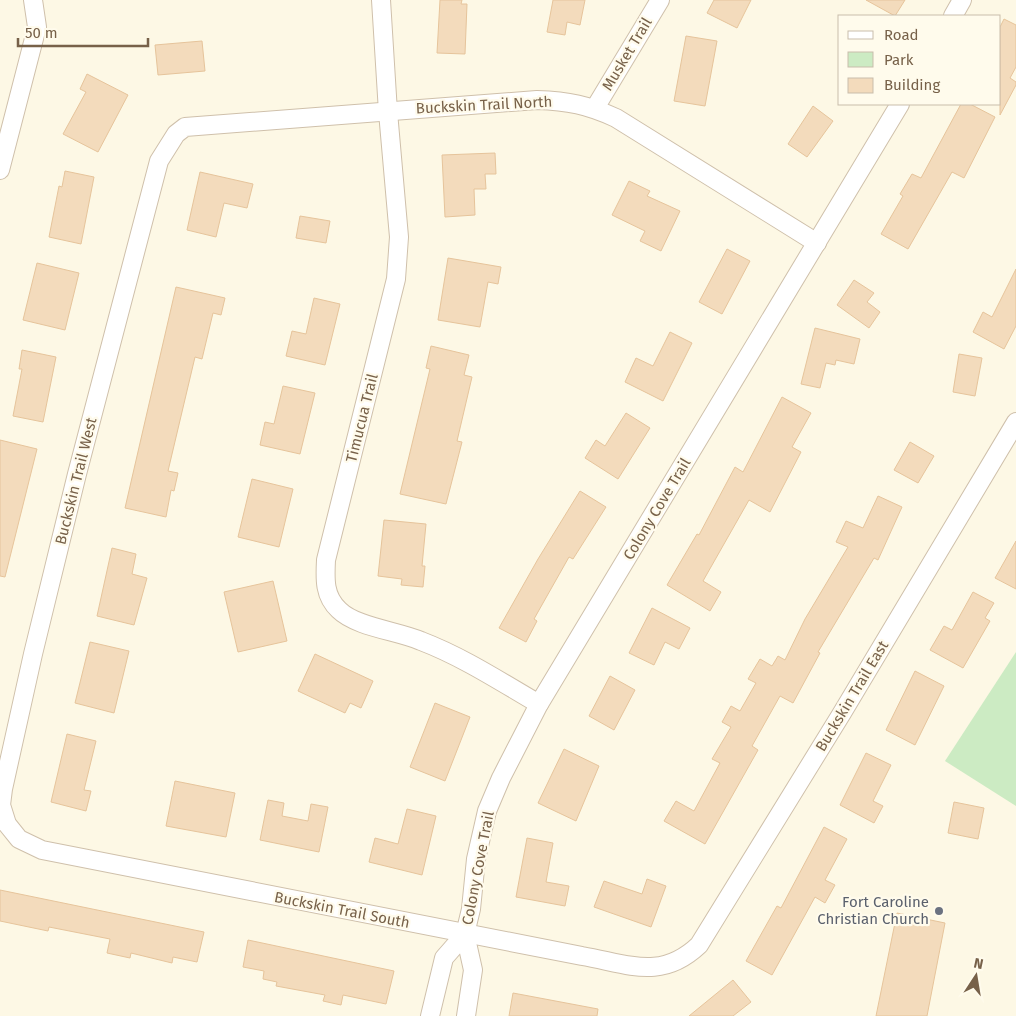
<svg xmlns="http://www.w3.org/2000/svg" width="1016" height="1016" font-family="'Fira Sans',sans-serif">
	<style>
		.green { fill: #ccebc3 }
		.building { fill: #f3dbbc; stroke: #e6c49b }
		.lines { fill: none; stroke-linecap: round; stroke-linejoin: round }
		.minor-casing { stroke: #cfc0ab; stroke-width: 20 }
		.minor { stroke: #fff; stroke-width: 18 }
		.worship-dot { fill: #6b7280; stroke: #fffbec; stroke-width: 2 }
		.labels { text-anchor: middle; stroke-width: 4.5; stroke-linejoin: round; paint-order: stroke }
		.street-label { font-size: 15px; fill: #776149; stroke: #fffbec }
		.worship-label { font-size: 15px; fill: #5b616d; stroke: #fffbec; text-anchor: end }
	</style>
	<rect width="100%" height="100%" fill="#fdf8e5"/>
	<!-- green -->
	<polygon class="green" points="1016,652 1016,806 945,761"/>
	<!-- building -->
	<g class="building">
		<polygon points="440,0 462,0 461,4 467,4 465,54 437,53"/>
		<polygon points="553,0 585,0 580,25 567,22 565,35 547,32"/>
		<polygon points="714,0 751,0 737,28 707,13"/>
		<polygon points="866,0 905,0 895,16"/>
		<polygon points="1004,19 1016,25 1016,67 1010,78 1016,82 1016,85 1000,115 1000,27"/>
		<polygon points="686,36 717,41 705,106 674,101"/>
		<polygon points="202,41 205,71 158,75 155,45"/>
		<polygon points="87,74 128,95 98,152 63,134 86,92 80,89"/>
		<polygon points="961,104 970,104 995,117 964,178 952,172 908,249 881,234 903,196 900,194 912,174 921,178"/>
		<polygon points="813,106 833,121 807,157 788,144"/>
		<polygon points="495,153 496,174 485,174 486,189 474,189 475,215 445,217 442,155"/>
		<polygon points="65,171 94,177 81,244 49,237 59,186 62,187"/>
		<polygon points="200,172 253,184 247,208 224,203 216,237 187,230"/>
		<polygon points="629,181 650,191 647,196 680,211 661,251 640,241 645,231 612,215"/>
		<polygon points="300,216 330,221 326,243 296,238"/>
		<polygon points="727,249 750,261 722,314 699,302"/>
		<polygon points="448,258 501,267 498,284 488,282 480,327 438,320"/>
		<polygon points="37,263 79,273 65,330 23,320"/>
		<polygon points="1016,269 1016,326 1004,349 973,332 983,312 992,317"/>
		<polygon points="854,280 874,293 867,302 880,312 869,328 837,305"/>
		<polygon points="176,287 225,298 221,315 213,313 202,359 195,357 168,471 178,473 174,491 171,490 166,517 125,508"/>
		<polygon points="314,298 340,304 325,365 286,356 292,331 306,334"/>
		<polygon points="815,328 860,339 854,364 836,360 835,365 826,363 820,388 801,384"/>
		<polygon points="670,332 692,343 663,401 625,382 636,358 653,366"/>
		<polygon points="431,346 469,355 464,375 472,377 457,441 462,442 446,504 400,494 430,369 426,368"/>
		<polygon points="22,350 56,357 43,422 13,416 22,369 19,369"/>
		<polygon points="959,354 982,358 975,396 953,392"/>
		<polygon points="283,386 315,393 300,454 260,445 265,422 274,424"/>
		<polygon points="782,397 811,413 792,447 801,452 770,512 749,500 703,581 721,592 710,611 667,585 697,534 699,535 735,467 743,472"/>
		<polygon points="626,413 650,428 618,479 585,458 596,440 605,446"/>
		<polygon points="0,440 37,449 5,577 0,576"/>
		<polygon points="910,442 934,456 918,483 894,470"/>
		<polygon points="252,479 293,489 279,547 238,537"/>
		<polygon points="580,491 606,507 573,559 569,557 534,619 537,621 526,642 499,628 538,559"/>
		<polygon points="878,496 902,507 878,560 874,558 818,652 820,653 793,703 780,696 752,746 758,750 705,844 664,821 676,801 694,811 720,763 712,759 731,727 722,722 731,706 740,711 756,683 748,679 760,659 772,666 778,656 785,660 805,619 848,547 836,542 846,521 863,528"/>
		<polygon points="384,520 426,524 422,566 425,566 423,587 401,585 402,579 378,576"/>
		<polygon points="1016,541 1016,589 995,578"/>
		<polygon points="112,548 136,554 132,574 147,578 134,625 97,616"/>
		<polygon points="273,581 287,641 238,652 224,592"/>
		<polygon points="973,592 994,603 985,618 990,621 963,668 930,650 944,626 952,630"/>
		<polygon points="652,608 690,628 679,649 665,642 654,665 629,653"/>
		<polygon points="90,642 129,651 114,713 75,703"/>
		<polygon points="315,654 373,681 361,708 350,703 345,713 298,691"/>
		<polygon points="915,671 944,686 915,745 886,730"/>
		<polygon points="610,676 635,690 614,730 589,716"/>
		<polygon points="435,703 470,717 445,781 410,767"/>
		<polygon points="67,734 96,741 84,790 91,791 86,811 51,802"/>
		<polygon points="564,749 599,766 576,821 538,803"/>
		<polygon points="866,753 891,765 873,801 883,806 874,823 840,805"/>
		<polygon points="175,781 235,793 226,837 166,826"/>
		<polygon points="268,800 284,803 282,816 308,821 311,804 328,807 319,852 260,840"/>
		<polygon points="954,802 984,808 978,839 948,833"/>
		<polygon points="407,809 436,816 422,875 369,862 375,838 398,844"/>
		<polygon points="824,827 847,839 825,880 835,885 825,903 815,897 772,975 746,961 777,906 781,908"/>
		<polygon points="527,838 553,843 546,882 569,886 565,906 516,897"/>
		<polygon points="647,879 666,886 651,927 594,907 604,881 642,894"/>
		<polygon points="0,890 204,932 197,962 173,957 172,963 131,953 130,958 107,953 110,939 49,927 48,931 0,921"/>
		<polygon points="897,913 945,923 927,1016 876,1016"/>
		<polygon points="248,940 394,971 386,1004 343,995 341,1005 323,1001 325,995 276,986 277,982 263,979 264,971 243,967"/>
		<polygon points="733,980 751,1002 733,1016 689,1016"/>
		<polygon points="513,993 598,1009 597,1016 509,1016"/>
	</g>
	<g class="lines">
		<!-- minor casing -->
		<g class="minor-casing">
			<g id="minor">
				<path d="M381,0l7,112 11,125 -3,42 -70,281c-1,19 -2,36 13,50 17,17 59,21 82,31 42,16 80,41 118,63"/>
				<polyline points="953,16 962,0"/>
				<polyline points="595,108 660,0"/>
				<polyline points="0,170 37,27 33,0"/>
				<path d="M817,243l-201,-125c-28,-13 -48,-17 -79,-18l-352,27 -9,7 -17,27 -82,313 -44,180 -30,135 -2,16 6,19 12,15 23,11 540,106c47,8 79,25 117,-11l143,-232 174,-291"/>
				<polyline points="430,1016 444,958 465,934"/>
				<polyline points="466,1016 473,970 465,934 471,909 476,859 487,811 501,778 539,704 900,104"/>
			</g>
		</g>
		<!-- minor -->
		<use href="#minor" class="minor"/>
	</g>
	<!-- markers -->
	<circle class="worship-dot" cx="939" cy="911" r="5"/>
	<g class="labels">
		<!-- street labels -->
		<g class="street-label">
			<text transform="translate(627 54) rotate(-59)" y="5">Musket Trail</text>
			<text transform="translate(484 105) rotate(-3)" y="5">Buckskin Trail North</text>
			<text transform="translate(362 418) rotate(-76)" y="5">Timucua Trail</text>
			<text transform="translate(76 481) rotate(-76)" y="5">Buckskin Trail West</text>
			<text transform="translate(657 509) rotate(-59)" y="5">Colony Cove Trail</text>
			<text transform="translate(852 696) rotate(-59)" y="5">Buckskin Trail East</text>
			<text transform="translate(478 868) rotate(-79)" y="5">Colony Cove Trail</text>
			<text transform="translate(342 910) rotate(11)" y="5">Buckskin Trail South</text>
		</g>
		<!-- worship labels -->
		<g class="worship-label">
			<text x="929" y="907">Fort Caroline<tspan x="929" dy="17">Christian Church</tspan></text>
		</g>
	</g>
	<!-- legend -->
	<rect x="838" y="15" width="162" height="90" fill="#fffbec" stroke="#c9bdab"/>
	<rect x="848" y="31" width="25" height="8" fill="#ffffff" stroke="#c9bdab"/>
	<text x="884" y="40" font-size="15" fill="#776149">Road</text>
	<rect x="848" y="52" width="25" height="15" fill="#ccebc3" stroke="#c9bdab"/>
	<text x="884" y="65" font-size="15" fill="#776149">Park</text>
	<rect x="848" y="78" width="25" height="15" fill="#f3dbbc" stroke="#c9bdab"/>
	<text x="884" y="90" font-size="15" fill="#776149">Building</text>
	<!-- north arrow -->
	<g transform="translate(976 976) rotate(12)" stroke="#fffbec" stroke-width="4" paint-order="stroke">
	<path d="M0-4L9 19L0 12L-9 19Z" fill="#776149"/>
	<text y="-8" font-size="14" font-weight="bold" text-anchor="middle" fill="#776149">N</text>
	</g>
	<!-- scale -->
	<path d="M18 38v8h130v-8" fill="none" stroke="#776149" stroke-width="2.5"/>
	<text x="25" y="38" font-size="15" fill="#776149" stroke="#fffbec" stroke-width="4" paint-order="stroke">50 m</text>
</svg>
